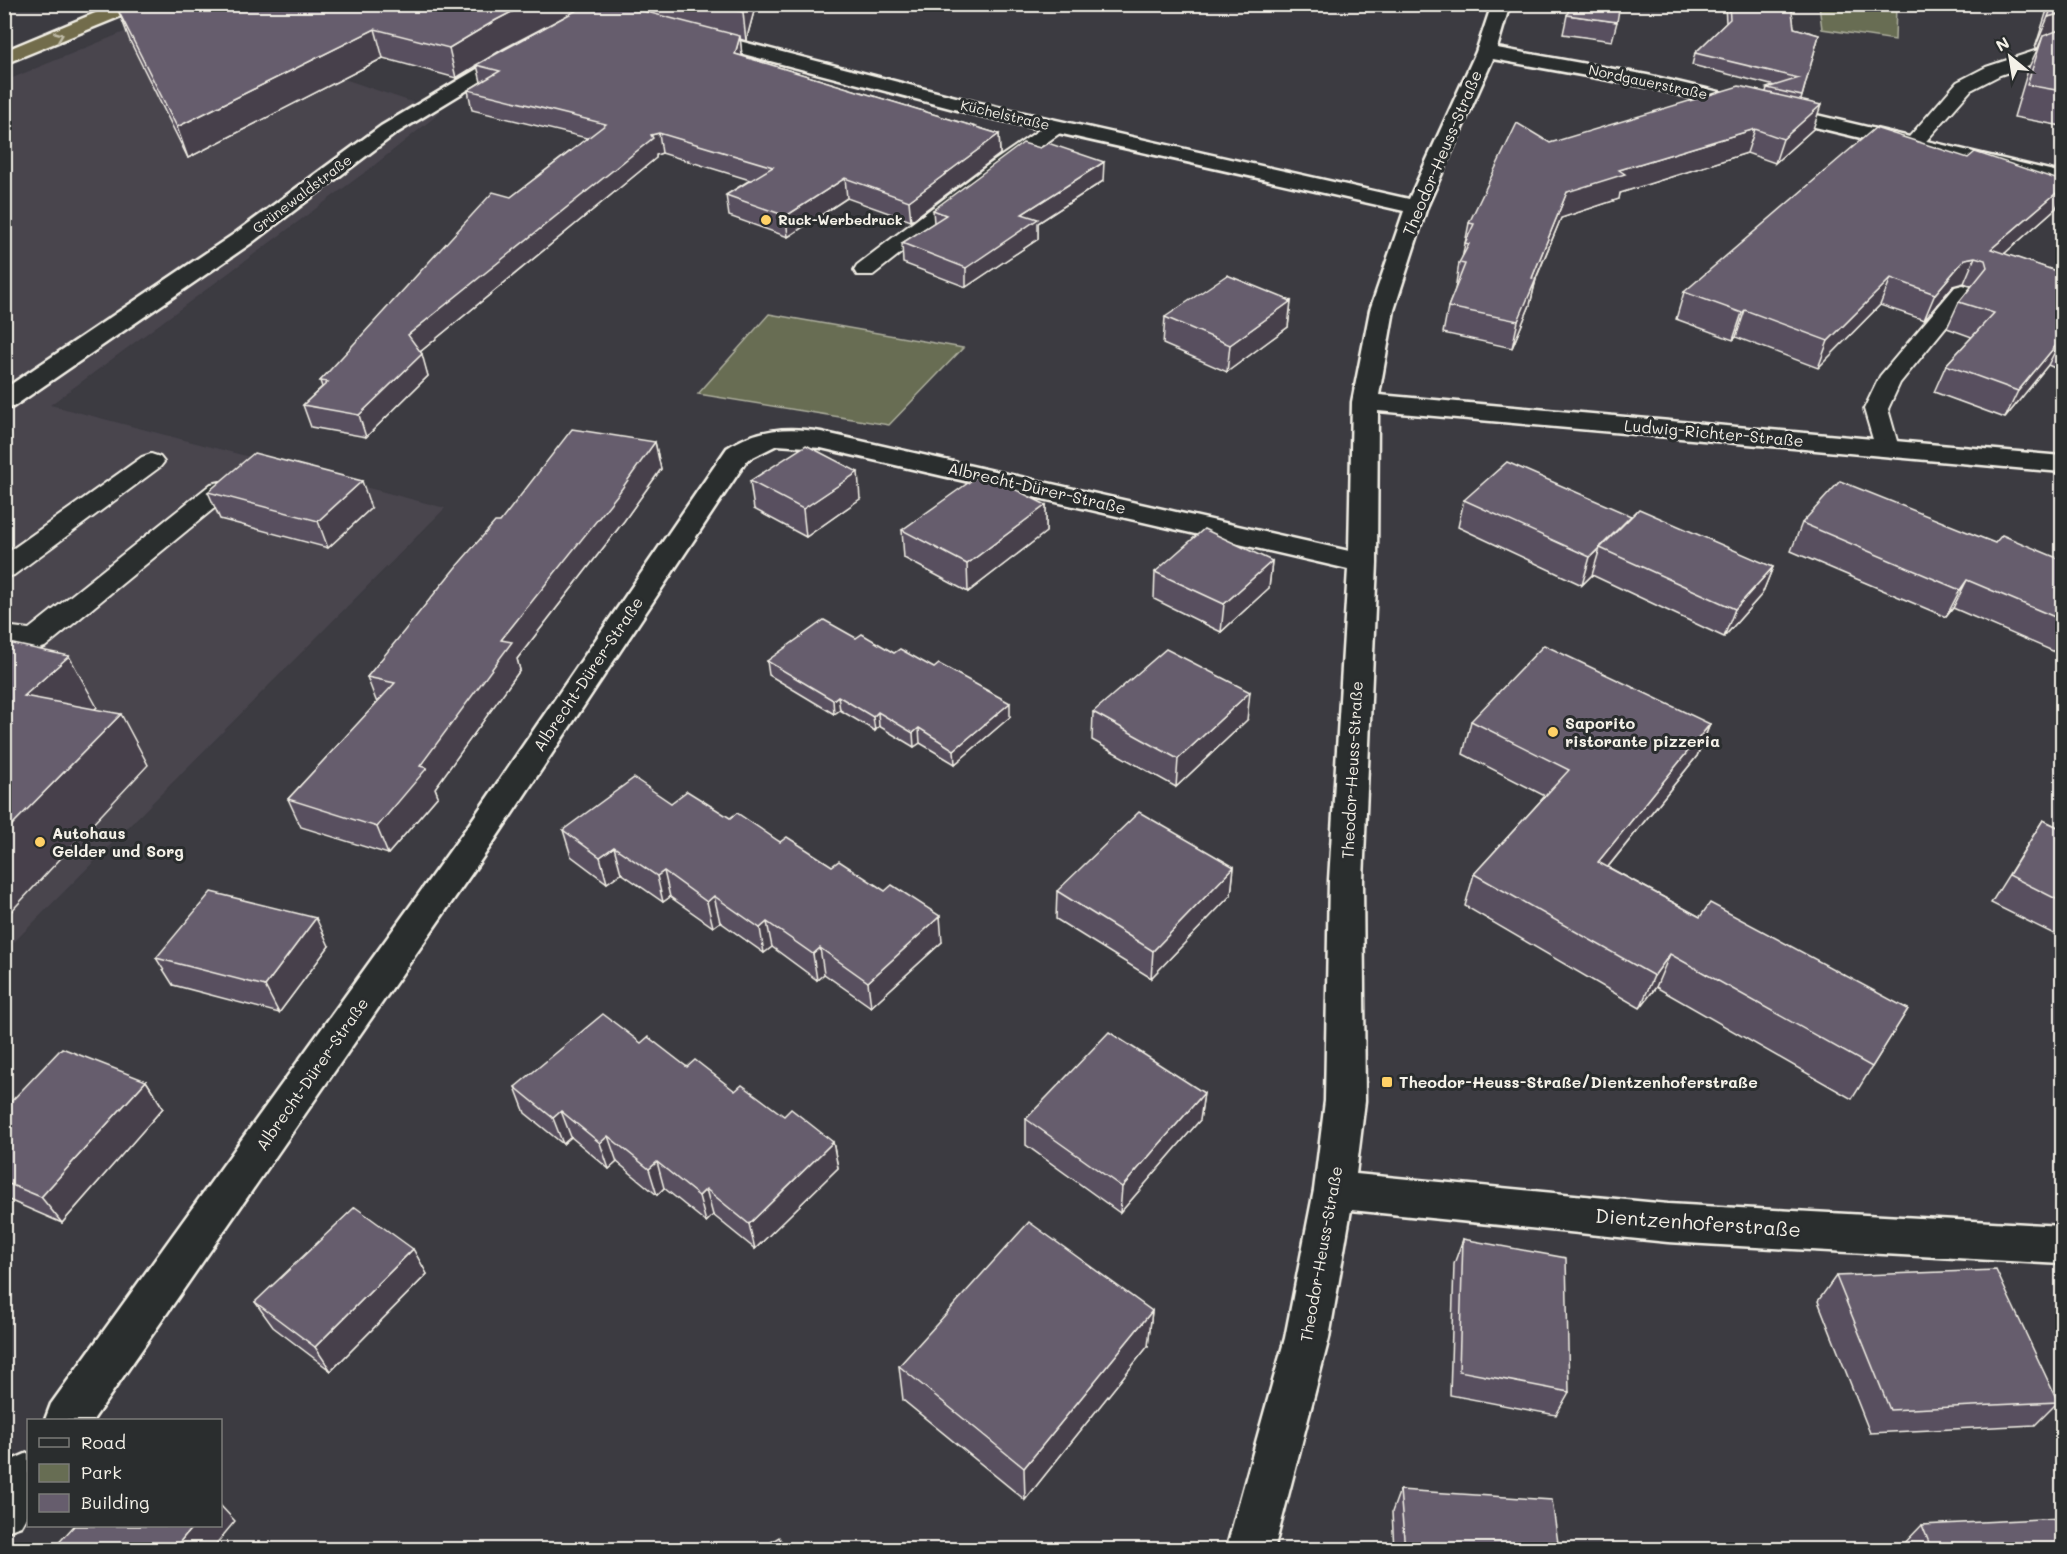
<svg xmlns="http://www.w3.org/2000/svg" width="2067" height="1554" font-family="Mali,sans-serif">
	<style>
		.built { fill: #49454e }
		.green { fill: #676d53; stroke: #aeaf9e; stroke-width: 1.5 }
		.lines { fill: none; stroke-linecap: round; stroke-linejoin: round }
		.lane-casing { stroke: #f4f1e8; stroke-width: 4 }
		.street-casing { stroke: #f4f1e8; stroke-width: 5 }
		.highway-casing { stroke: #f4f1e8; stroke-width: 5 }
		.lane { fill: #2a2d2e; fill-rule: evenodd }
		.street { fill: #2a2d2e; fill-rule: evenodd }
		.highway { fill: #726c4b; fill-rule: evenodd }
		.wall { fill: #58505e; stroke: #f4f1e8; stroke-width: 1.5; fill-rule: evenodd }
		.shaded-wall { fill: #47414c; stroke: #f4f1e8; stroke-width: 1.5 }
		.building { fill: #665d6d; stroke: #f4f1e8; stroke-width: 1.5 }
		.oneway { stroke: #c0bca9 }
		.poi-dot { fill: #ffd166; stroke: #2a2d2e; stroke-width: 2 }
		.labels { text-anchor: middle; stroke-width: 6; stroke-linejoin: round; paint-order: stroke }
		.far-street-label { font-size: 14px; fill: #f4f1e8; stroke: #2a2d2e }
		.far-poi-label { font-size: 14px; font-weight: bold; fill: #f4f1e8; stroke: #2a2d2e; text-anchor: start }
		.street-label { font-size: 16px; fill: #f4f1e8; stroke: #2a2d2e }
		.poi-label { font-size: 16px; font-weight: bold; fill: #f4f1e8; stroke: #2a2d2e; text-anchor: start }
		.near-street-label { font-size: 20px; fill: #f4f1e8; stroke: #2a2d2e }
	</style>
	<rect width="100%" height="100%" fill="#3c3b41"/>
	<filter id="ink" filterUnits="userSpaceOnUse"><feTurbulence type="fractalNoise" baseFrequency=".0167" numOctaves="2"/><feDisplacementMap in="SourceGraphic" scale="12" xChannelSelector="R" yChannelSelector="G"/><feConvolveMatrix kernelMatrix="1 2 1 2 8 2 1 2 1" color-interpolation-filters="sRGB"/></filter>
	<g filter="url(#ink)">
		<!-- built -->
		<polygon class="built" points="190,5 294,62 441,112 372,167 50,405 445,508 5,951 5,81"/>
		<!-- green -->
		<g class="green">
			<polygon points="1819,5 1896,5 1895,40 1822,29"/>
			<polygon points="769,314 963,348 889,425 698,394"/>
		</g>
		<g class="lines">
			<!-- lane casing -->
			<g class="lane-casing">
				<g id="lane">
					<polygon points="2062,42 2062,54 2000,75 1971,90 1920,148 1906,148 1903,144 1957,82 1986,67"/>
					<polygon points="1056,121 1063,123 1066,127 1063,131 1001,174 873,275 857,275 854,270 857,265 987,166 1049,123"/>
					<polygon points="1963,285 1971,287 1974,292 1900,383 1888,409 1899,448 1895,453 1886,456 1877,453 1864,409 1880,376 1955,287"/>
					<polygon points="151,454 160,457 164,462 160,467 14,575 4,578 4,555 142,457"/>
					<polygon points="220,482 229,484 233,490 229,496 45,647 35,650 4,645 4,626 29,629 211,484"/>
				</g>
			</g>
			<!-- street casing -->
			<g class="street-casing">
				<g id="street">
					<path d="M1492,4h18l-13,44 150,27 415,98v13l-415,-99 -154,-28 -66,148 -33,103 -15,85 683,61v16l-684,-61 -1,152 -14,317 2,221 -9,73 312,30 394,22v38l-394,-22 -317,-32 -22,128 -55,212h-48l59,-212 29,-148 11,-89 4,-221 19,-311 -527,-121 -44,-3 -30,15 -253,381 -401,579h-48l6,-16 419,-581 257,-375c31,-19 59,-22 94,-16l528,119 3,-149 18,-92 34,-99 -431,-97 -283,-74 -3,-4 3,-4 7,-2 278,72 434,97 67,-147z"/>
					<polygon points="516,46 523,48 526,52 523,56 395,134 250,244 13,407 4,409 4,389 234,234 381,126"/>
					<polygon points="28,1453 28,1514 21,1526 4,1532 4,1469 12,1460"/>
				</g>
			</g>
			<!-- highway casing -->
			<g class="highway-casing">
				<polygon id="highway" points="117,4 143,4 141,8 4,64 4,51"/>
			</g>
			<!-- lane -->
			<use href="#lane" class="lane"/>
			<!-- street -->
			<use href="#street" class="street"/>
			<!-- highway -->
			<use href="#highway" class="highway"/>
		</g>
		<!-- wall -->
		<g class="wall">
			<path d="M617,4h139l-10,37 -6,-2 2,17 257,78 1,20 -89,67 -64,-23 -59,39 -59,-21 -3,-21 24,-15 -88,-27 -6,2v3l-236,194 8,24 -62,61 -55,-10 -8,-22 19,-18 -2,-6 191,-184 76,-59 -115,-28 -4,-20 13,-8 -4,-17 -21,13 -73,-20 -195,100 -58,-117 -11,-29zM560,20l-74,40 17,-11z"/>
			<polygon points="1725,4 1791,4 1794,28 1819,35 1801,100 1813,129 1775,163 1747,153 1620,193 1619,199 1561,218 1536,279 1530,305 1512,348 1443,333 1448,307 1455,290 1459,263 1462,259 1469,223 1550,143 1766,92 1767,88 1775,86 1692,65 1695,53 1726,23"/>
			<polygon points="2049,4 2062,4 2062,126 2014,117 2029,67 2038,48 2035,48"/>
			<polygon points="1567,15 1617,22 1612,41 1563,34"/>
			<polygon points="1968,158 2062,181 2062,195 2056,208 2004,254 2062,273 2062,359 2055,368 2048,365 2005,418 1934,392 1946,365 1972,337 1947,328 1959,302 1972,286 1964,283 1953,286 1924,320 1880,305 1818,368 1736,337 1733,340 1676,319 1684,292"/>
			<polygon points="1103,181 1038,223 1038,239 966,287 903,263 902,243 934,223 933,210"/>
			<polygon points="1291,301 1288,327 1227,372 1163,344 1165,317"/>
			<polygon points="655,442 661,469 624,521 517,659 520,670 435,788 438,796 388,854 301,827 288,799 377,703 367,677 500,522"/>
			<polygon points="750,481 860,499 806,537 754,509"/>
			<polygon points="208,492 371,508 328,548 220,519"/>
			<polygon points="1464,500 1631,516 1773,567 1762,594 1724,637 1592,575 1582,585 1458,527"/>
			<polygon points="1046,505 1046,532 968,592 904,558 902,530"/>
			<polygon points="1802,523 1995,543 2062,560 2062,655 1953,608 1946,617 1791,551"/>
			<polygon points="1272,561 1269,588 1221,632 1154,599 1155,572"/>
			<polygon points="856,638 1010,717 955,764 920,743 914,747 879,726 875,731 840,710 834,714 769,675 767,661"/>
			<polygon points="1093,712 1247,720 1176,787 1092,740"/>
			<polygon points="1471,721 1710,724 1697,756 1608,867 1700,917 1908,1009 1852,1099 1656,987 1640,1008 1465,906 1474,874 1545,796 1463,754"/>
			<polygon points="671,803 730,818 780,842 942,942 871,1007 824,974 817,980 772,947 764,953 720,922 713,927 670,897 663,902 621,873 607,883 571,856 563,830"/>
			<polygon points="2043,820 2062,829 2062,938 1991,903"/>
			<polygon points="1234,867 1231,895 1151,978 1056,919 1057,891"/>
			<polygon points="329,946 279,1013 173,985 156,958"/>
			<polygon points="641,1043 833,1142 838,1168 755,1249 713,1215 706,1222 664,1188 657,1195 617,1162 609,1169 571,1137 563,1144 525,1113 515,1087"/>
			<polygon points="146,1081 163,1108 62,1223 4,1198 4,1109"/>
			<polygon points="1204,1093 1200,1120 1120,1213 1026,1145 1026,1119"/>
			<polygon points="1463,1239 1569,1392 1556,1415 1450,1395 1454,1264"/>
			<polygon points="413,1249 427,1274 331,1371 273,1327 255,1302"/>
			<polygon points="1836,1276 2058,1402 2035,1425 1870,1433 1818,1301"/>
			<polygon points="1152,1311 1148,1346 1025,1500 903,1400 899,1366"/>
			<polygon points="1400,1490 1559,1550 1394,1550 1392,1512"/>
			<polygon points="1922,1525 2062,1550 1898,1550"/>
		</g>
		<!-- shaded-wall -->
		<g class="shaded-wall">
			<polygon points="527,4 589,4 503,49 456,78 449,48 496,20"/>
			<polygon points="745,4 756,4 746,41 743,12"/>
			<polygon points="2062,13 2062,40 2043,36 2038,48 2035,48 2048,17"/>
			<polygon points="375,29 383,58 188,158 177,127"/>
			<polygon points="740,36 742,56 735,54"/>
			<polygon points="1821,105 1813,129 1775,163 1783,139"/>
			<polygon points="1755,129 1747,153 1620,193 1619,199 1561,218 1528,297 1536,279 1530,305 1512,348 1518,321 1532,278 1567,192 1619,170"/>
			<polygon points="659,133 662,153 656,155 656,158 415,356 408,335 651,135"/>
			<polygon points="999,134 1000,154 911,221 909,201"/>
			<polygon points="1104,162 1103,181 1038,223 1038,239 966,287 966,268 1022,214"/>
			<polygon points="845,178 847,198 788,237 786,216"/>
			<polygon points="2062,188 2062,195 2056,208 1987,269 1991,249"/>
			<polygon points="1975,257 1964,283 1953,286 1924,320 1935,294 1965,259"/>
			<polygon points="1891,278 1880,305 1818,368 1828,341"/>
			<polygon points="1291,301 1288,327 1227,372 1230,345"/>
			<polygon points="1745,310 1736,337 1733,340 1742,313"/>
			<polygon points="2062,338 2048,365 2005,418 2018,391"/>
			<polygon points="422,354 428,376 366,437 359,415"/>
			<polygon points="2062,354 2062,359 2055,368"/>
			<polygon points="655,442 661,469 624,521 517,659 520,670 435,788 438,796 388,854 377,827 420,766 501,640"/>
			<polygon points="858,472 860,499 806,537 803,509"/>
			<polygon points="362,481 371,508 328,548 318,521"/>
			<polygon points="1046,505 1046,532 968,592 967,564"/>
			<polygon points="1600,548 1592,575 1582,585 1590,557"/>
			<polygon points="1272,561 1269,588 1221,632 1224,604"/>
			<polygon points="1773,567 1762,594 1724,637 1735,609"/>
			<polygon points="1967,580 1953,608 1946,617 1960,590"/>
			<polygon points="69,656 97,707 54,747 24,696"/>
			<polygon points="1250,692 1247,720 1176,787 1178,759"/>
			<polygon points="838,696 840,710 834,714 833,700"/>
			<polygon points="1010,703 1010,717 955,764 954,750"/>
			<polygon points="878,712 879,726 875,731 873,717"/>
			<polygon points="121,714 148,765 4,919 4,833"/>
			<polygon points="1710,724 1697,756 1586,894 1598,862"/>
			<polygon points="919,728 920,743 914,747 913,733"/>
			<polygon points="614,847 621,873 607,883 600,857"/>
			<polygon points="1234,867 1231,895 1151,978 1153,951"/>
			<polygon points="664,871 670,897 663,902 657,876"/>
			<polygon points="714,896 720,922 713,927 707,902"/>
			<polygon points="940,916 942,942 871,1007 868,982"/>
			<polygon points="316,918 329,946 279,1013 265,986"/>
			<polygon points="767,922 772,947 764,953 760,928"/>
			<polygon points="820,948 824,974 817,980 813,954"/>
			<polygon points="1670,954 1656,987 1640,1008 1654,976"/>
			<polygon points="146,1081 163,1108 62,1223 41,1197"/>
			<polygon points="1204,1093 1200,1120 1120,1213 1122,1187"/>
			<polygon points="561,1111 571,1137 563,1144 553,1118"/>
			<polygon points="608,1136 617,1162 609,1169 600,1143"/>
			<polygon points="833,1142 838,1168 755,1249 749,1224"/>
			<polygon points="657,1162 664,1188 657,1195 649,1169"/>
			<polygon points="706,1189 713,1215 706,1222 699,1196"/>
			<polygon points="413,1249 427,1274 331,1371 315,1347"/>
			<polygon points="1152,1311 1148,1346 1025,1500 1024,1468"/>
			<polygon points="220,1505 235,1521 211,1550 173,1550 193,1526 220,1526"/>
		</g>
		<!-- building -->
		<g class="building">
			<polygon points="136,4 527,4 496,20 449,48 375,29 177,127 119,12"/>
			<polygon points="588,4 616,4 740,36 735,54 999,134 909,201 845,178 786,216 726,195 773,167 659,133 651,135 653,138 408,335 422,354 359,415 303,405 328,382 320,381 493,192 511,197 606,124 468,90 500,71 476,65"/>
			<polygon points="713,4 745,4 743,12"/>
			<polygon points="1571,4 1620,4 1617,22 1567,15"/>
			<polygon points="1729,4 1791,4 1794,28 1819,35 1802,96 1767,88 1799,78 1695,53 1730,19"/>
			<polygon points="2053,4 2062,4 2062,13 2048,17"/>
			<polygon points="2062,29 2062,91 2027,85 2043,36"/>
			<polygon points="1739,86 1821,105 1783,139 1755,129 1619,170 1625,174 1567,192 1532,278 1536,279 1518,321 1448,307 1465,264 1459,263 1469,244 1465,243 1474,224 1469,223 1517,123 1550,143"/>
			<polygon points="1875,128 1968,158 1975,152 2062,181 2062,188 1991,249 2062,273 2062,339 2062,338 2018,391 1946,365 1994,313 1959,302 1987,267 1985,260 1975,257 1965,259 1935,294 1891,278 1828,341 1745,310 1742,313 1684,292"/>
			<polygon points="1023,143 1040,148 1048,143 1104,162 1022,214 1038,219 966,268 902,243 946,215 933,210"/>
			<polygon points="1227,275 1291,301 1230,345 1165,317"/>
			<polygon points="572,429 655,442 618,494 501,640 512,642 420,766 427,768 377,827 288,799 395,683 367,677 455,568 495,522 500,522"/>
			<polygon points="806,445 858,472 803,509 750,481"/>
			<polygon points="254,453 362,481 318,521 208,492"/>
			<polygon points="1507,462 1631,516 1590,557 1464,500"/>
			<polygon points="982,473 1046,505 967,564 902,530"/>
			<polygon points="1840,481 1995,543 2002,535 2062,560 2062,620 1967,580 1960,590 1802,523"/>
			<polygon points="1639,509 1773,567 1735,609 1600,548"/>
			<polygon points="1204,529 1272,561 1224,604 1155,572"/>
			<polygon points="824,620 856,638 862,634 894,653 900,649 934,668 939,664 1010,703 954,750 919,728 913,733 878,712 873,717 838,696 833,700 767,661"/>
			<polygon points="4,642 69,656 24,696 121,714 4,833"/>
			<polygon points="1544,645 1710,724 1598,862 1700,917 1710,903 1908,1009 1872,1067 1670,954 1654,976 1474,874 1569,770 1471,721"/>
			<polygon points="1166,649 1250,692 1178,759 1093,712"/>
			<polygon points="634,778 671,803 687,791 730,818 737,813 780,842 787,837 832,866 839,861 885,891 892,885 940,916 868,982 820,948 813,954 767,922 760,928 714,896 707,902 664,871 657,876 614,847 600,857 563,830"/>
			<polygon points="1139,812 1234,867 1153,951 1057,891"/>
			<polygon points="2043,820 2062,829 2062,902 2009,875"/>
			<polygon points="211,892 316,918 265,986 156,958"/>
			<polygon points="603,1014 641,1043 648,1037 687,1067 695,1060 735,1091 742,1085 784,1116 791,1109 833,1142 749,1224 706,1189 699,1196 657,1162 649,1169 608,1136 600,1143 561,1111 553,1118 515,1087"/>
			<polygon points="1109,1032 1204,1093 1122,1187 1026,1119"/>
			<polygon points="62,1048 146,1081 41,1197 4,1182 4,1109"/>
			<polygon points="355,1207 413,1249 315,1347 255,1302"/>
			<polygon points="1029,1222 1152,1311 1024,1468 899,1366"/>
			<polygon points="1463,1239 1566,1258 1569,1392 1459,1371"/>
			<polygon points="1996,1270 2058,1402 1890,1410 1836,1276"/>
			<polygon points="1400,1490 1552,1500 1559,1550 1405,1550"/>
			<polygon points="2062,1518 2062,1550 1932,1550 1922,1525"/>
			<polygon points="74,1526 193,1526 173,1550 52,1550"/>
			<polygon points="779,1537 786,1550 758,1550"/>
		</g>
		<!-- one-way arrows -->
		<defs><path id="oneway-chevron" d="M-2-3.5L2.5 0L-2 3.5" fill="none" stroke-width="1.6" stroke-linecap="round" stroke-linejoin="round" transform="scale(1.5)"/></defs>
		<use class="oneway" href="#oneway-chevron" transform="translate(59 36) rotate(-22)"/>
	</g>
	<!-- markers -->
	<g class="poi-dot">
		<circle cx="766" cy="220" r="6"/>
		<circle cx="1553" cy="732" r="6"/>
		<circle cx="40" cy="842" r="6"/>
		<rect x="1381" y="1076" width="12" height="12" rx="3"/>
	</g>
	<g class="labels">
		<!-- far-street labels -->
		<g class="far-street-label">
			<text transform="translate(1648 82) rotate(12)" y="5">Nordgauerstraße</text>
			<text transform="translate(1005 115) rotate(13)" y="5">Küchelstraße</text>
			<text transform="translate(302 194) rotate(-37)" y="5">Grünewaldstraße</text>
		</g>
		<!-- far-poi labels -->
		<g class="far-poi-label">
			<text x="778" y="225">Ruck-Werbedruck</text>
		</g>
		<!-- street labels -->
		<g class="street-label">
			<text transform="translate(1442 153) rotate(-67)" y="6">Theodor-Heuss-Straße</text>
			<text transform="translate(1714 433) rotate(5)" y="6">Ludwig-Richter-Straße</text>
			<text transform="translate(1037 488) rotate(13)" y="6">Albrecht-Dürer-Straße</text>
			<text transform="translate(588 674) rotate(-56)" y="6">Albrecht-Dürer-Straße</text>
			<text transform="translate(1352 770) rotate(-87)" y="6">Theodor-Heuss-Straße</text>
			<text transform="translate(312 1074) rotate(-55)" y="6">Albrecht-Dürer-Straße</text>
			<text transform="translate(1321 1254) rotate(-80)" y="6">Theodor-Heuss-Straße</text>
		</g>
		<!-- poi labels -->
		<g class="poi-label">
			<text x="1565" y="729">Saporito<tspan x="1565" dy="18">ristorante pizzeria</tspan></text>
			<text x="52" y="839">Autohaus<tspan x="52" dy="18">Gelder und Sorg</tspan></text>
			<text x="1399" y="1088">Theodor-Heuss-Straße/Dientzenhoferstraße</text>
		</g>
		<!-- near-street labels -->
		<g class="near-street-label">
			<text transform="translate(1698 1223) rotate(4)" y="7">Dientzenhoferstraße</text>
		</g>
	</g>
	<!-- margin -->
	<rect width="2067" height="1554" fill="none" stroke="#2a2d2e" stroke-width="24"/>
	<rect x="12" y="12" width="2043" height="1530" fill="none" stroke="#f4f1e8" stroke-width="2" filter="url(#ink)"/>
	<!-- legend -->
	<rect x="27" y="1419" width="195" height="108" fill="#2a2d2e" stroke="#7b7b78" stroke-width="1.5"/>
	<rect x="39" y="1438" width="30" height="9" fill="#2a2d2e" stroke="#7b7b78" stroke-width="1.5"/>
	<text x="81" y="1449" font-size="18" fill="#f4f1e8">Road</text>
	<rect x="39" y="1464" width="30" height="18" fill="#676d53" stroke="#7b7b78" stroke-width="1.5"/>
	<text x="81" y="1479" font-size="18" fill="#f4f1e8">Park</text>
	<rect x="39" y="1494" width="30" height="18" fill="#665d6d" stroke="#7b7b78" stroke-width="1.5"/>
	<text x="81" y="1509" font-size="18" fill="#f4f1e8">Building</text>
	<!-- north arrow -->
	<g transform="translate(2010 57) rotate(330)" stroke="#2a2d2e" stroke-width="4.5" paint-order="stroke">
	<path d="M0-4.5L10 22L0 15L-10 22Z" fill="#f4f1e8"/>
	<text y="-9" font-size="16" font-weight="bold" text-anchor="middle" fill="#f4f1e8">N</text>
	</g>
</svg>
